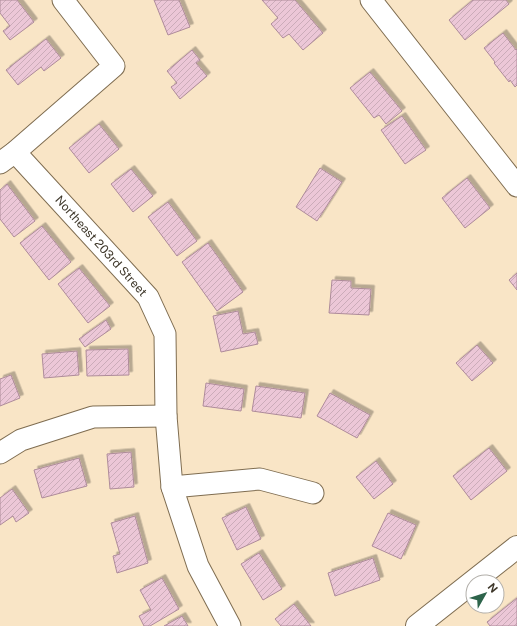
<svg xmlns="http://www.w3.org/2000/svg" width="517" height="626" font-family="'Public Sans',sans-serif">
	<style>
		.building { fill: url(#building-hatch); stroke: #ae8b9a; filter: url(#shadow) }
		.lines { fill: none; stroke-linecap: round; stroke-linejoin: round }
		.minor-casing { stroke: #7f6d51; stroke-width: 23 }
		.major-casing { stroke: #7f6d51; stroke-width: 24 }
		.minor { stroke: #fff; stroke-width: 21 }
		.major { stroke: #fff; stroke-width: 22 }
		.labels { text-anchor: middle; stroke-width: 3; stroke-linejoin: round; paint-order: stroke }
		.street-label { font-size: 12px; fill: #3f382b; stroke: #fff }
	</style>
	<defs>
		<pattern id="building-hatch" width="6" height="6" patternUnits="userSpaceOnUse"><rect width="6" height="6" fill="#ecc7d7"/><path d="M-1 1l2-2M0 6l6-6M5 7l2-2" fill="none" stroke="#cbacb9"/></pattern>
		<filter id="shadow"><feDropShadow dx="3.5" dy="-3.5" stdDeviation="0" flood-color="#0004"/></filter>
	</defs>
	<rect width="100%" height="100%" fill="#f9e5c6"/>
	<!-- building -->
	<g class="building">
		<polygon points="0,0 17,0 34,22 10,40 3,31 10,26 0,13"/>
		<polygon points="154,0 179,0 190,27 168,35"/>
		<polygon points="262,0 295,0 323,33 303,50 289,34 283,38 271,24 278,18"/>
		<polygon points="473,0 506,0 509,4 465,40 449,20"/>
		<polygon points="503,33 516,50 517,49 517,85 515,87 510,80 509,82 494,63 495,62 484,48"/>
		<polygon points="46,39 61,58 44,71 41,67 18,85 6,70"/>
		<polygon points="192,50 200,60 196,63 207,76 180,99 171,87 177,83 167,71"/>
		<polygon points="370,72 402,111 386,124 379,115 374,118 350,88"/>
		<polygon points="402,116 426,150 405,164 381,130"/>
		<polygon points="99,124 119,149 89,173 69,148"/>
		<polygon points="320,168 342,182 317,221 296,207"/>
		<polygon points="131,169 153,196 133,212 111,184"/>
		<polygon points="467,178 490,208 465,228 442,198"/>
		<polygon points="7,184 35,221 14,237 0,219 0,190"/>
		<polygon points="168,202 197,241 177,256 148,217"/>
		<polygon points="42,226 71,262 49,280 20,243"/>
		<polygon points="208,243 243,292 217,311 182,262"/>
		<polygon points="79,268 110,306 88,323 58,284"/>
		<polygon points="517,273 517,290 509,280"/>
		<polygon points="332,280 351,281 351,288 371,289 369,315 329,313"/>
		<polygon points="238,311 243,334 255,332 258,344 221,352 213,316"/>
		<polygon points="106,320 111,329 85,347 79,339"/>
		<polygon points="477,345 493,363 472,381 456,363"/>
		<polygon points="128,349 129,375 87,376 86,350"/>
		<polygon points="77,351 79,375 44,378 42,354"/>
		<polygon points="11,375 20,398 0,406 0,379"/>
		<polygon points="206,383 244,389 241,411 203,406"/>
		<polygon points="256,386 305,393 301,418 252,411"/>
		<polygon points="330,393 370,415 357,438 317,416"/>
		<polygon points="489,448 507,471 471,500 453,476"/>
		<polygon points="131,452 134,487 110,489 107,454"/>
		<polygon points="79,458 87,486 42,498 34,470"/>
		<polygon points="376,461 393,484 374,499 356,477"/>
		<polygon points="12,489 29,513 16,522 13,516 0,525 0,498"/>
		<polygon points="246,507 261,539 237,550 222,518"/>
		<polygon points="388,513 416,525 401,559 372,546"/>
		<polygon points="135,516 148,563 117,573 113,556 120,554 111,523"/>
		<polygon points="259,553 282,589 263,600 241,564"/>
		<polygon points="373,558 380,580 335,596 328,573"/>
		<polygon points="162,578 179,609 150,626 144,626 139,616 151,610 140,590"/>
		<polygon points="517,598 517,626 490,626 487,622"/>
		<polygon points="294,604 311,626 281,626 275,619"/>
		<polygon points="182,616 188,626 164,626"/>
	</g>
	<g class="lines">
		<!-- minor casing -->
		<g class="minor-casing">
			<g id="minor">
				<polyline points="371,0 517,186"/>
				<polyline points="15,152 148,297 165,334 166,416 172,487 198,566 230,626"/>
				<polyline points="0,163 15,152 114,66 63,0"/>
				<polyline points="0,453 21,440 93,417 166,416"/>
				<polyline points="172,487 260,479 313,493"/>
			</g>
		</g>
		<!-- major casing -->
		<g class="major-casing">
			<polyline id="major" points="417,626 517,547"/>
		</g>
		<!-- minor -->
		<use href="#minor" class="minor"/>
		<!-- major -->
		<use href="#major" class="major"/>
	</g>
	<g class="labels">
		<!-- street labels -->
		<g class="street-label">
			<text transform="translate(101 246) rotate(48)" y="4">Northeast 203rd Street</text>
		</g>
	</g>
	<!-- north arrow -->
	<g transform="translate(485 594) rotate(51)"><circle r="19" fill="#ffffff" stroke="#b2afaa"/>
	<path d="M0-3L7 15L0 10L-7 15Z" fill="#2d644b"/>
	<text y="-6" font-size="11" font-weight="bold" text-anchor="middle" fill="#3f382b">N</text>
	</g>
</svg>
